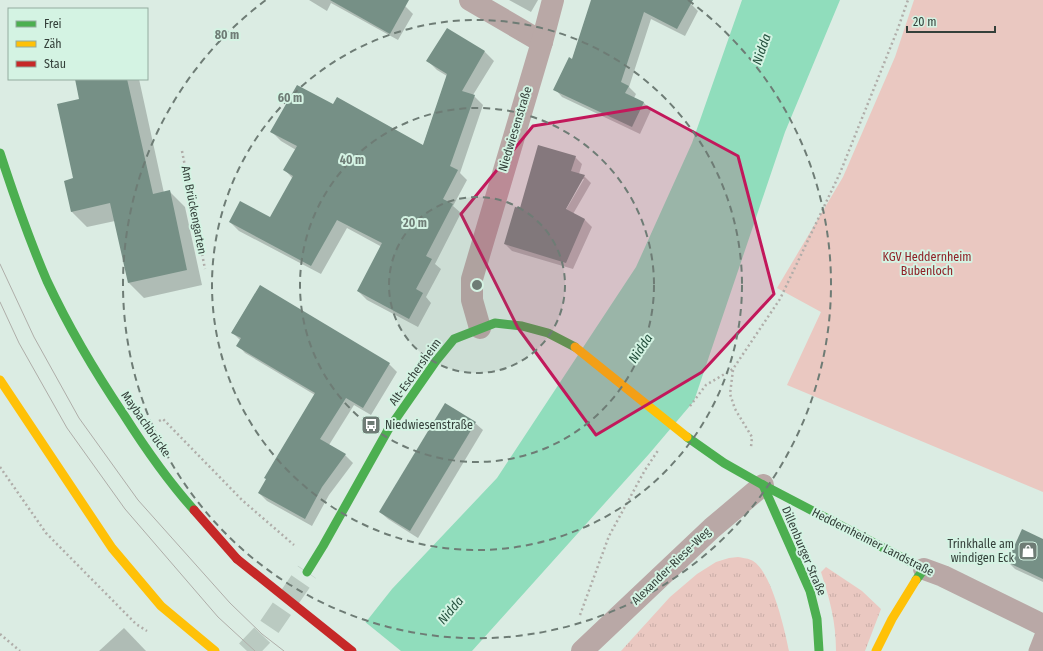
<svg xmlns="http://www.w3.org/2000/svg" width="1043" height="651" font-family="'Fira Sans Condensed',sans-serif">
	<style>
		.grass { fill: url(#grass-tufts) }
		.green { fill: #eac8c1 }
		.water { fill: #90ddbc }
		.pier { fill: #dbece3 }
		.shadow { fill: #0003; fill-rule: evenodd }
		.building { fill: #769086 }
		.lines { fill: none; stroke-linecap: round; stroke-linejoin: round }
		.secondary-tunnel { stroke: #bacac1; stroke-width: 22; stroke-dasharray: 22 11; stroke-linecap: butt }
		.path { stroke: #b0ada9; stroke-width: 2.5; stroke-dasharray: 2 3; stroke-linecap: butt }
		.lane { stroke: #b9a8a6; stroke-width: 15 }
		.street { stroke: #b9a8a6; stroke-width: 22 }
		.fast { stroke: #4caf50; stroke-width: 9 }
		.slow { stroke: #ffc107; stroke-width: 9 }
		.jam { stroke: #c62828; stroke-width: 9 }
		.tram { stroke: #afaea9; stroke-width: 1 }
		.slow-bridge { stroke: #ffc107; stroke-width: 9 }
		.jam-bridge { stroke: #c62828; stroke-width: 9 }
		.marked { fill: #c2185b; fill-opacity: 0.2; stroke: #c2185b; stroke-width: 3; stroke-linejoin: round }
		.ring { fill: none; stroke: #6e7c75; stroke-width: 2; stroke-dasharray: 7 5 }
		.labels { text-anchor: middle; stroke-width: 4; stroke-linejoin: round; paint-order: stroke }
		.street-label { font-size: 12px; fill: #34403a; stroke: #d4f3e3 }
		.park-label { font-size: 12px; fill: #8f2026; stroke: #d4f3e3 }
		.poi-label { font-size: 12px; fill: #34403a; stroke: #d4f3e3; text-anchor: start }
		.water-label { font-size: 13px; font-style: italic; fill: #244f3d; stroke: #d4f3e3 }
		.centre { fill: #6e7c75; stroke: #d4f3e3; stroke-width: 2 }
		.ring-label { font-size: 12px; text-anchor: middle; font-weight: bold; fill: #6e7c75; stroke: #d4f3e3; stroke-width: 4; stroke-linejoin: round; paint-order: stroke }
	</style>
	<defs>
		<pattern id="grass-tufts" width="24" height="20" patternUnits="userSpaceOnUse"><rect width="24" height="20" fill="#eac8c1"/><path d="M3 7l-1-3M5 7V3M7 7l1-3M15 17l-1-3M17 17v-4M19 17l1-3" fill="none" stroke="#c9ada7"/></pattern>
	</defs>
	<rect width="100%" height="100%" fill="#dbece3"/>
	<!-- grass -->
	<g class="grass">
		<path d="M738,557c4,1 9,1 13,3 20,8 34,71 38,91h-168l49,-54 27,-23 19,-12 13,-4z"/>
		<path d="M826,567l36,24 19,18 -16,42h-29c0,-29 -6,-51 -15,-79z"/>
	</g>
	<!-- green -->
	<polygon class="green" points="914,0 1043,0 1043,492 787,385 821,312 777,288 843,177 895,57"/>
	<!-- water -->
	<polygon class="water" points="742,0 840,0 785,132 694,401 649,454 472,651 343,651 392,589 497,478 636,267 692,143"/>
	<!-- pier -->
	<polygon class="pier" points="364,621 401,651 341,651"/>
	<!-- shadow -->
	<g class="shadow">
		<polygon points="309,0 395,0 405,6 413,14 398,40 331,3 327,11"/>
		<polygon points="509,0 538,0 531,12"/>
		<polygon points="592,0 684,0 691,4 698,11 685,36 651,19 629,87 636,94 634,98 644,103 651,110 640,134 562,97 555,89 572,60"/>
		<polygon points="485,52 494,61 473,95 483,105 460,173 467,180 453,206 461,213 435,264 441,269 426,297 431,303 418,327 367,300 358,291 382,247 347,228 321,274 239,231 230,222 271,218 293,179 285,170 296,150 281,141 272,132 334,106 423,146 447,76 437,70 428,61"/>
		<polygon points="76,79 139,79 164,193 169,191 185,207 202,285 144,298 129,283 115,221 87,227 72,212 65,181 74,179 80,100"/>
		<path d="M575,157l7,7 -3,10 5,2 7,7 -18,31 12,6 7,7 -19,42 -61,-18 -7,-7 15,-35zM582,179h2l-20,34 -2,-1z"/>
		<polygon points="260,286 389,364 397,372 371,415 354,405 329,445 345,455 353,463 329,495 312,526 267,501 259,493 315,395 245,353 238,345 241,341 232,332"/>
		<polygon points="475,423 483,430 418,538 388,519 380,512"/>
		<polygon points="1043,540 1043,582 1015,569 1008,562"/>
		<polygon points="124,628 146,651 99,651"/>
	</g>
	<!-- building -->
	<g class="building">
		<polygon points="330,0 409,0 390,34"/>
		<polygon points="591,0 693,0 677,29 644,12 621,82 629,86 625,93 644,102 632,127 553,90 569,57 572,59"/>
		<polygon points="447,28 485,51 462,91 475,95 450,166 458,170 443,199 453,204 426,256 432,259 416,289 423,293 409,319 357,291 382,243 337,220 311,266 229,222 240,201 270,217 293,176 283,170 297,146 270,132 297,85 333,104 337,97 423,145 447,74 426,61"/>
		<polygon points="75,79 127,79 153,194 170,190 187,270 128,283 110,203 71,212 64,181 73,178 57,104 79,99"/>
		<polygon points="538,145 576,156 571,171 585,175 566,209 585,219 566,263 504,244 515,207 520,208"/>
		<polygon points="260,285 390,363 363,408 346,398 320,439 346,454 322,487 305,519 258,493 266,479 264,478 315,393 236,346 241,338 231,333"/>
		<polygon points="445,403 476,422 410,531 379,512"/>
		<polygon points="1022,529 1043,539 1043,579 1007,562"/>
	</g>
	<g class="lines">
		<!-- secondary-tunnel -->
		<polyline class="secondary-tunnel" points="247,651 268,629 307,572"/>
		<!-- path -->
		<g class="path">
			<polyline points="182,151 205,269"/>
			<polyline points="733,370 730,394 735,409 752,437 751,447"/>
			<polyline points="690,406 706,385 733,369 780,299 840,173 897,31 908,0"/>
			<polyline points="159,421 163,419 242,500 294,545"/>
			<polyline points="0,467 46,533 136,624 147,631"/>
			<polyline points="580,615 609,536 645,470 659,449"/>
			<polyline points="0,634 20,651"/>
		</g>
		<!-- lane -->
		<polyline class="lane" points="1036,651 1043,633"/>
		<!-- street -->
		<g class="street">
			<polyline points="470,0 542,42"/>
			<polyline points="480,328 472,300 472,279 542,42 553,0"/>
			<polyline points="924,569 943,576 1043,625"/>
			<polyline points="582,651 712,528 763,485"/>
		</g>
		<!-- fast -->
		<g class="fast">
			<path d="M0,153c14,43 29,86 47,128 22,47 48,91 77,134 21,33 44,66 70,95"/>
			<polyline points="687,437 724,463 763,485 924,569 916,580"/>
			<polyline points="763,485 810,591 817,619 819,651"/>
			<polyline points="307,572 323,546 388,430 436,361 454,339 495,323 522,326 548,333 575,347"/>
		</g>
		<!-- slow -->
		<g class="slow">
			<polyline points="0,380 112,548 161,606 215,651"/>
			<polyline points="876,651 892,619 916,580"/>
		</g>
		<!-- jam -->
		<polyline class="jam" points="194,510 237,559"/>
		<!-- tram -->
		<g class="tram">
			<polyline points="0,264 34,337 79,418 138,500 230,603 262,634 284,651"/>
			<polyline points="0,302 19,343 67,428 125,509 218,617 255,651"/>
		</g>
		<!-- slow-bridge -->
		<polyline class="slow-bridge" points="575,347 687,437"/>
		<!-- jam-bridge -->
		<polyline class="jam-bridge" points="237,559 352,651"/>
	</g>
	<!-- marked area -->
	<path class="marked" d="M647,107l91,49 36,138 -72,78 -106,63 -78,-107 -57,-114 72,-88z"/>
	<!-- distance rings -->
	<circle cx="477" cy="285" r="88" fill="#6e7c75" fill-opacity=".12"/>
	<g class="ring">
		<circle cx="477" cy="285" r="88"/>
		<circle cx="477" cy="285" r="177"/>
		<circle cx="477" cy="285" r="265"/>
		<path d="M688 0A354 354 0 1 1 266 0"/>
	</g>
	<!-- icons -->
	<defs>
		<g id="bus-square" transform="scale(1)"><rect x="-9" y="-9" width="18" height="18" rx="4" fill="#6e7c75" stroke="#d4f3e3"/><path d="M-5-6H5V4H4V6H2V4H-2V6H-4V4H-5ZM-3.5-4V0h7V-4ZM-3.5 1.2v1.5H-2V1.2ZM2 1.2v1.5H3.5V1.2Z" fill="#fff"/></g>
		<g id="shop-square" transform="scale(1)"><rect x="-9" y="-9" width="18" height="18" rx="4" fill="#6e7c75" stroke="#d4f3e3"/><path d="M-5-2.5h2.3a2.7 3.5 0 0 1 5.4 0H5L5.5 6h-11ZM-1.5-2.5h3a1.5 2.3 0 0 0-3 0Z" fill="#fff"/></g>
	</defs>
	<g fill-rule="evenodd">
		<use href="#bus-square" x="371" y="425"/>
		<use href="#shop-square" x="1028" y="551"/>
	</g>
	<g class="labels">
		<!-- street labels -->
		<g class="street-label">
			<text transform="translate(515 129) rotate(-73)" y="4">Niedwiesenstraße</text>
			<text transform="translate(194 210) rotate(79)" y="4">Am Brückengarten</text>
			<text transform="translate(415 372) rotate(-54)" y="4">Alt-Eschersheim</text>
			<text transform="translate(146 424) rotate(55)" y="4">Maybachbrücke</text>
			<text transform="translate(873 542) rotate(27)" y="4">Heddernheimer Landstraße</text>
			<text transform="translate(804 551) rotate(67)" y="4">Dillenburger Straße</text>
			<text transform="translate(671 566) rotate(-44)" y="4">Alexander-Riese-Weg</text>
		</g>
		<!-- park labels -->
		<g class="park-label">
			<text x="927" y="261">KGV Heddernheim<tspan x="927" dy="14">Bubenloch</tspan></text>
		</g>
		<!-- poi labels -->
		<g class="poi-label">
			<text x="385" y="429">Niedwiesenstraße</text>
			<text x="1014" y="548" text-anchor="end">Trinkhalle am<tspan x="1014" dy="14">windigen Eck</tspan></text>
		</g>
		<!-- water labels -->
		<g class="water-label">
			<text transform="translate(761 49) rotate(-71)" y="5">Nidda</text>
			<text transform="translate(640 348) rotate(-56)" y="5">Nidda</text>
			<text transform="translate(450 610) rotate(-50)" y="5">Nidda</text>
		</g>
	</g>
	<circle cx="477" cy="285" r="6" class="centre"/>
	<g class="ring-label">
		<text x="227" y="39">80 m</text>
		<text x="290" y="102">60 m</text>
		<text x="352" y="164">40 m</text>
		<text x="415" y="227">20 m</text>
	</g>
	<!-- legend -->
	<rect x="8" y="8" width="140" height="72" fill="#d4f3e3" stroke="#94ab9f"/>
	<rect x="16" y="21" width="20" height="6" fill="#4caf50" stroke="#94ab9f"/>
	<text x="44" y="28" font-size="12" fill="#34403a">Frei</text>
	<rect x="16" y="41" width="20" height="6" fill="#ffc107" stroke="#94ab9f"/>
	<text x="44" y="48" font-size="12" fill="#34403a">Zäh</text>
	<rect x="16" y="61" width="20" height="6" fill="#c62828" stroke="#94ab9f"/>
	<text x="44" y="68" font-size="12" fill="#34403a">Stau</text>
	<!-- scale -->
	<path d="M907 26v6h88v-6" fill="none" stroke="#34403a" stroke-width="2"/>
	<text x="913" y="26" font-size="12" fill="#34403a" stroke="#d4f3e3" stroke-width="3" paint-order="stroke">20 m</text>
</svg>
